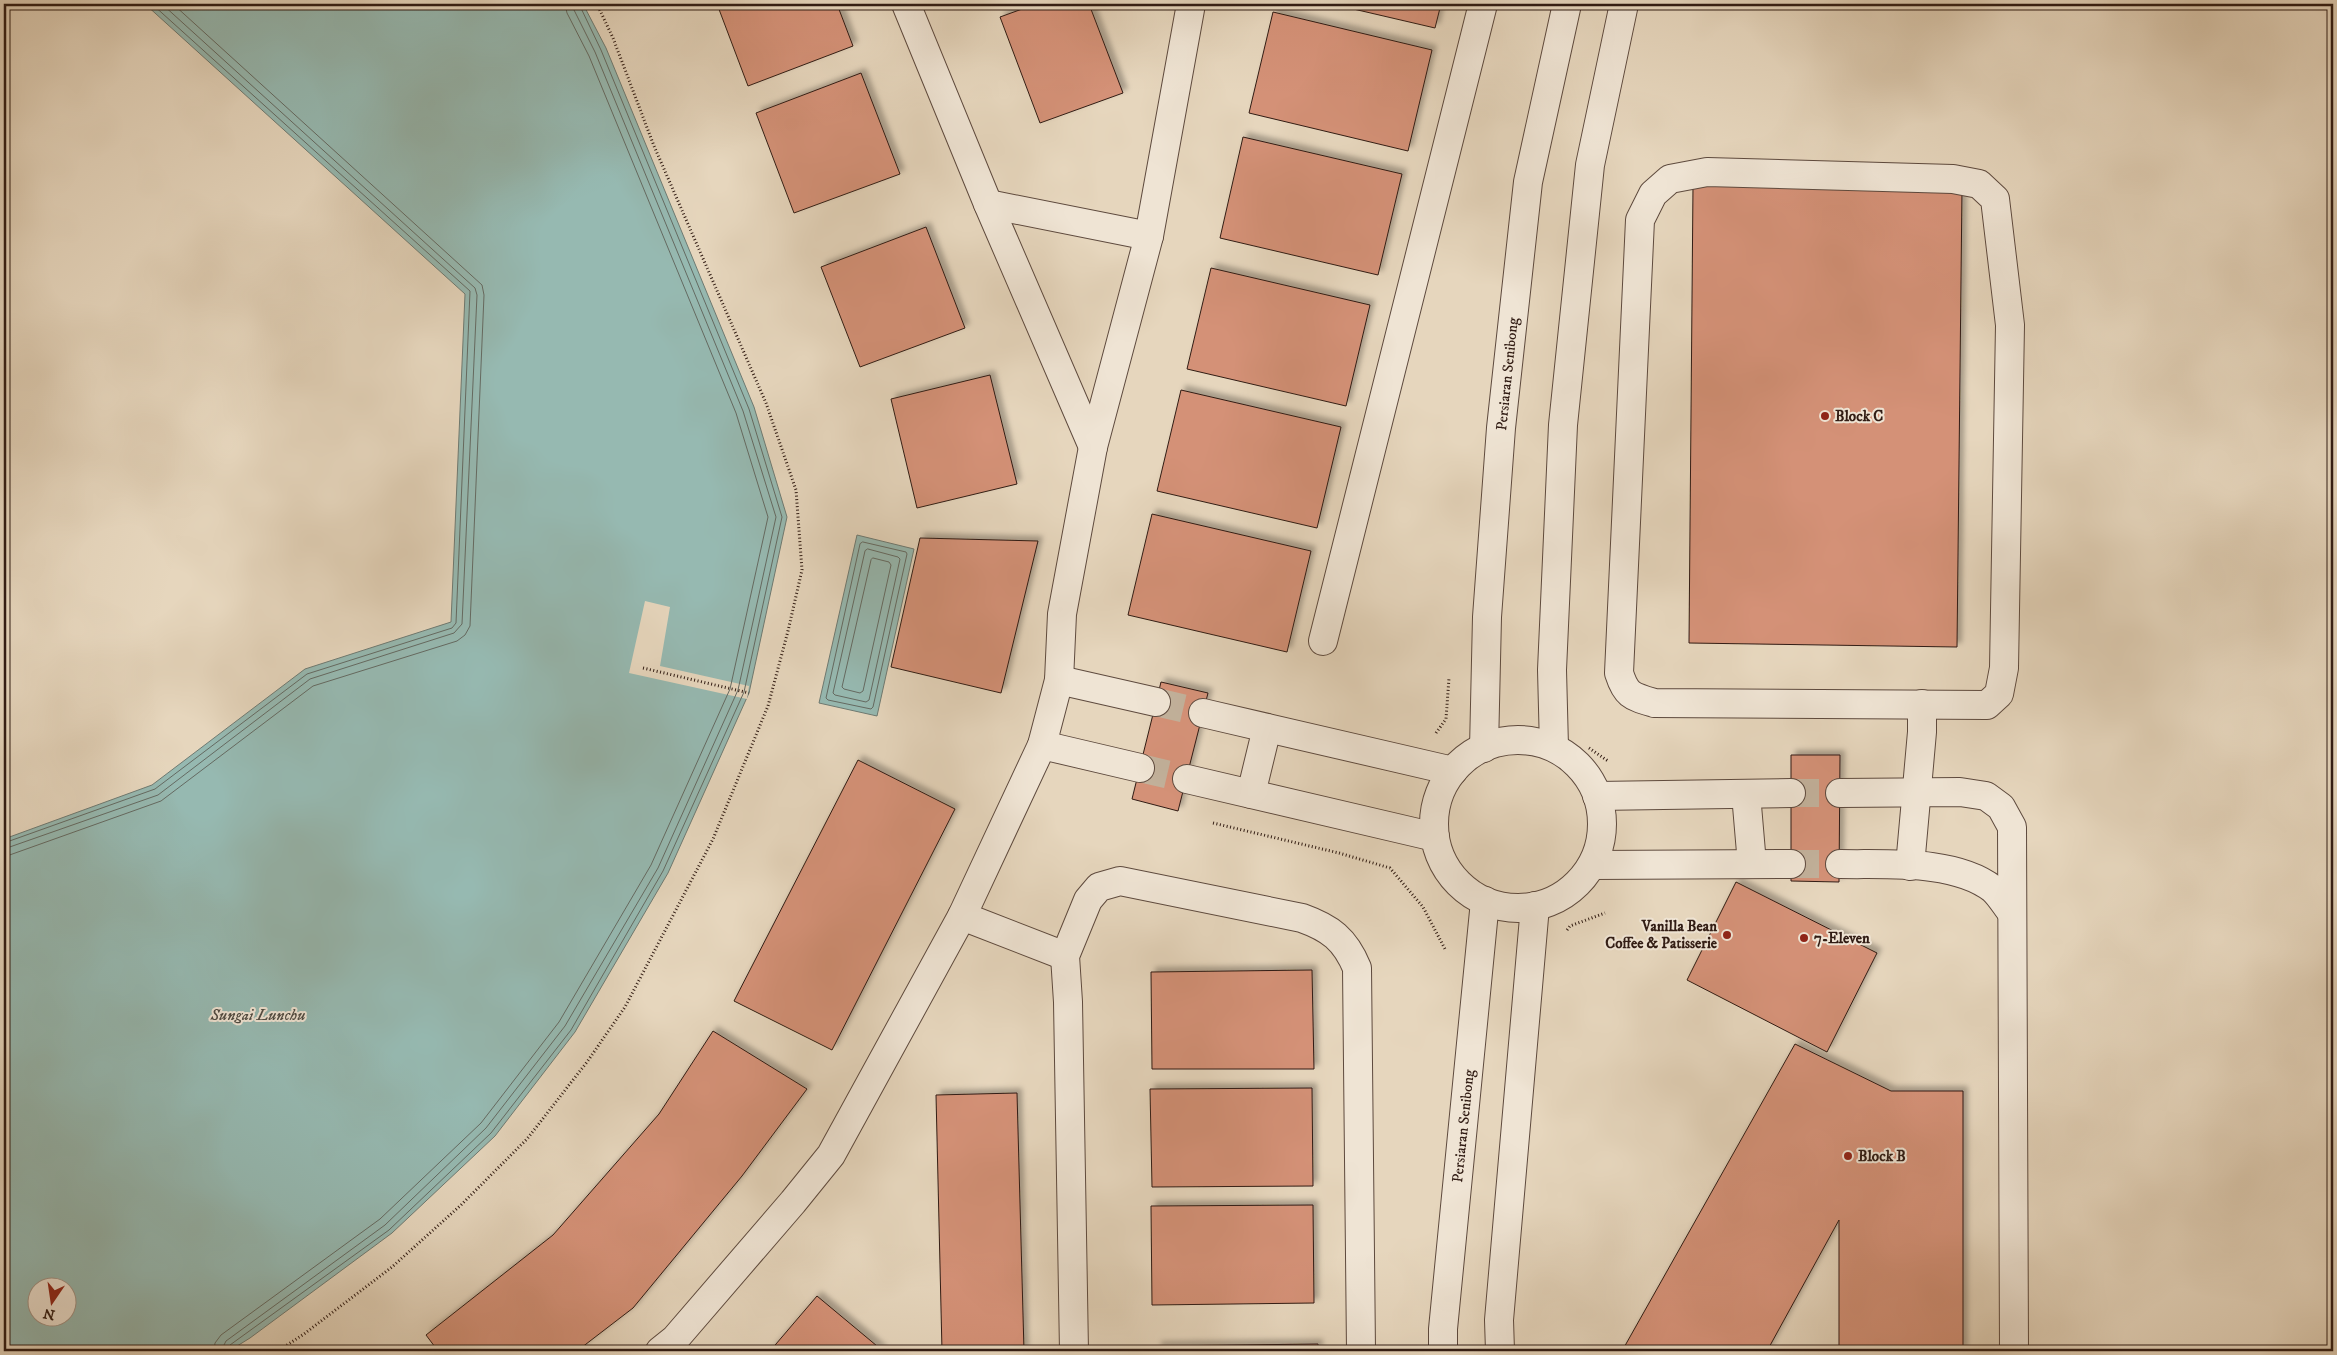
<svg xmlns="http://www.w3.org/2000/svg" width="2337" height="1355" font-family="'IM FELL DW Pica',serif">
	<style>
		.water { fill: #96b9b1; stroke: #6e7a72; fill-rule: evenodd }
		.pier { fill: #e6d6bd }
		.lines { fill: none; stroke-linecap: round; stroke-linejoin: round }
		.shore { stroke: #646a62; stroke-width: 1 }
		.building { fill: #d49177; stroke: #311c14; filter: url(#shadow) }
		.minor-tunnel { stroke: #c2b19b; stroke-width: 28; stroke-dasharray: 28 14; stroke-linecap: butt }
		.minor-casing { stroke: #5e4a3e; stroke-width: 30 }
		.path { stroke: #311c14; stroke-width: 3; stroke-dasharray: 1 2.5; stroke-linecap: butt }
		.minor { stroke: #efe4d4; stroke-width: 28 }
		.poi-dot { fill: #8f2418; stroke: #efe4d4; stroke-width: 2 }
		.labels { text-anchor: middle; stroke-width: 4; stroke-linejoin: round; paint-order: stroke }
		.street-label { font-size: 15px; fill: #311c14; stroke: #efe4d4 }
		.poi-label { font-size: 15px; font-weight: bold; fill: #311c14; stroke: #efe4d4; text-anchor: start }
		.water-label { font-size: 16px; font-style: italic; fill: #4f4b43; stroke: #efe4d4 }
	</style>
	<defs>
		<filter id="shadow"><feDropShadow dx="4.5" dy="-4.5" stdDeviation="2.5" flood-color="#0004"/></filter>
	</defs>
	<rect width="100%" height="100%" fill="#e6d6bd"/>
	<filter id="stains"><feTurbulence type="fractalNoise" baseFrequency=".004" numOctaves="4"/><feColorMatrix values="0 0 0 0 .2 0 0 0 0 .09 0 0 0 0 .02 0 0 0 .5 -.17"/></filter>
	<radialGradient id="worn" r=".72"><stop offset=".6" stop-color="#630" stop-opacity="0"/><stop offset="1" stop-color="#630" stop-opacity=".3"/></radialGradient>
	<!-- water -->
	<g class="water">
		<path d="M145,4h438l23,44 148,359 33,110 -38,176 -81,180 -93,159 -80,104 -103,97 -142,105 -21,13h-225v-512l148,-54 153,-116 146,-47 14,-328zM38,1288h30v30h-30z"/>
		<polygon points="857,535 914,549 877,716 819,703"/>
	</g>
	<!-- pier -->
	<polygon class="pier" points="645,601 670,607 660,666 749,686 747,699 629,673"/>
	<g class="lines">
		<!-- shore -->
		<g class="shore">
			<polygon points="863,542 906,552 907,554 873,707 871,709 828,700 826,698 860,544"/>
			<polygon points="868,549 898,557 900,559 869,700 866,702 835,695 833,693 865,551"/>
			<polygon points="873,558 889,562 891,565 863,691 860,693 844,689 842,687 871,560"/>
			<polyline points="4,843 155,789 307,674 452,628 456,623 470,291 152,4"/>
			<polyline points="4,849 158,795 310,679 454,633 462,624 477,295 475,288 162,4"/>
			<polyline points="4,857 161,801 313,686 457,641 465,635 470,626 484,295 482,285 173,4"/>
			<polyline points="214,1351 215,1343 221,1335 380,1219 481,1123 559,1022 651,865 730,689 768,517 736,413 589,56 567,13 565,4"/>
			<polyline points="221,1351 226,1341 385,1225 486,1128 565,1026 658,868 738,690 776,517 743,411 595,52 574,10 572,4"/>
			<polyline points="228,1351 230,1345 389,1230 491,1133 571,1030 663,871 744,692 782,517 749,409 601,50 579,4"/>
		</g>
	</g>
	<!-- building -->
	<g class="building">
		<polygon points="717,4 837,4 853,46 748,86"/>
		<polygon points="1036,4 1089,4 1123,93 1040,123 1000,17"/>
		<polygon points="1332,4 1441,4 1435,28"/>
		<polygon points="1273,12 1432,50 1408,151 1249,113"/>
		<polygon points="861,73 900,174 794,213 756,113"/>
		<polygon points="1243,137 1402,174 1378,275 1220,238"/>
		<polygon points="1693,186 1962,189 1957,647 1689,643"/>
		<polygon points="926,227 965,328 860,367 821,267"/>
		<polygon points="1211,268 1370,305 1346,406 1187,369"/>
		<polygon points="990,375 1017,484 917,508 891,399"/>
		<polygon points="1181,390 1341,427 1317,528 1157,491"/>
		<polygon points="1152,514 1311,551 1287,652 1128,615"/>
		<polygon points="920,538 1038,541 1001,693 891,667"/>
		<polygon points="1161,682 1208,693 1178,811 1132,799"/>
		<polygon points="1791,755 1840,755 1839,882 1791,881"/>
		<polygon points="858,760 955,809 832,1050 734,1001"/>
		<polygon points="1736,882 1877,953 1827,1052 1687,980"/>
		<polygon points="1312,970 1314,1069 1152,1069 1151,972"/>
		<polygon points="713,1031 807,1089 742,1176 633,1308 577,1351 438,1351 426,1335 553,1235 659,1114"/>
		<polygon points="1795,1044 1891,1091 1963,1091 1963,1351 1839,1351 1839,1220 1767,1351 1622,1351"/>
		<polygon points="1312,1088 1313,1186 1152,1187 1150,1089"/>
		<polygon points="1017,1093 1024,1351 942,1351 936,1095"/>
		<polygon points="1313,1205 1314,1303 1152,1305 1151,1206"/>
		<polygon points="817,1296 883,1351 770,1351"/>
		<polygon points="1318,1344 1318,1351 1157,1351 1157,1346"/>
	</g>
	<g class="lines">
		<!-- minor-tunnel -->
		<g class="minor-tunnel">
			<polyline points="1156,702 1203,713"/>
			<polyline points="1140,768 1187,779"/>
			<polyline points="1791,793 1840,793"/>
			<polyline points="1791,864 1840,864"/>
		</g>
		<!-- minor casing -->
		<g class="minor-casing">
			<g id="minor">
				<polyline points="906,4 988,204 1093,447"/>
				<path d="M1707,172l246,7 26,5 16,15 15,126 -6,343 -5,26 -12,11 -333,-2c-23,-7 -28,-8 -35,-30l21,-453 13,-26 17,-15z"/>
				<polyline points="988,204 1149,236"/>
				<polyline points="1323,641 1483,4"/>
				<polyline points="1059,680 1156,702"/>
				<polyline points="1203,713 1453,771"/>
				<circle cx="1518" cy="824" r="84"/>
				<polyline points="1042,745 1140,768"/>
				<polyline points="1554,747 1552,670 1563,425 1590,165 1624,4"/>
				<polyline points="1484,748 1487,617 1501,428 1528,182 1567,4"/>
				<polyline points="1187,779 1435,837"/>
				<polyline points="1840,793 1960,792 1986,796 2001,807 2012,827 2014,1351"/>
				<polyline points="1251,794 1267,728"/>
				<polyline points="1746,794 1752,864"/>
				<polyline points="1597,796 1791,793"/>
				<path d="M1840,864c46,1 114,-5 153,25 7,6 13,17 19,24"/>
				<polyline points="1592,865 1791,864"/>
				<polyline points="1910,866 1922,732 1922,704"/>
				<polyline points="962,916 1065,956"/>
				<polyline points="660,1351 675,1339 793,1202 831,1155 962,916 1042,745 1059,680 1062,614 1093,447 1149,236 1191,4"/>
				<path d="M1074,1351l-6,-349 -3,-46 23,-56 11,-13 21,-6 182,37c28,10 43,21 55,50l4,383"/>
				<polyline points="1443,1351 1443,1329 1485,901"/>
				<polyline points="1500,1351 1499,1320 1535,906"/>
			</g>
		</g>
		<!-- path -->
		<g class="path">
			<polyline points="643,668 749,693"/>
			<polyline points="1436,733 1446,719 1449,678"/>
			<polyline points="1589,748 1608,761"/>
			<polyline points="1213,823 1339,853 1390,868 1423,907 1445,949"/>
			<polyline points="1567,930 1570,926 1605,913"/>
			<polyline points="278,1351 304,1334 392,1267 461,1205 527,1139 587,1062 625,1007 713,839 768,706 788,631 802,570 796,490 766,403 654,146 613,38 597,4"/>
		</g>
		<!-- minor -->
		<use href="#minor" class="minor"/>
	</g>
	<!-- markers -->
	<g class="poi-dot">
		<circle cx="1825" cy="416" r="5"/>
		<circle cx="1727" cy="935" r="5"/>
		<circle cx="1804" cy="938" r="5"/>
		<circle cx="1848" cy="1156" r="5"/>
	</g>
	<g class="labels">
		<!-- street labels -->
		<g class="street-label">
			<text transform="translate(1507 374) rotate(-84)" y="5">Persiaran Senibong</text>
			<text transform="translate(1463 1126) rotate(-84)" y="5">Persiaran Senibong</text>
		</g>
		<!-- poi labels -->
		<g class="poi-label">
			<text x="1835" y="421">Block C</text>
			<text x="1717" y="931" text-anchor="end">Vanilla Bean<tspan x="1717" dy="17">Coffee &amp; Patisserie</tspan></text>
			<text x="1814" y="943">7-Eleven</text>
			<text x="1858" y="1161">Block B</text>
		</g>
		<!-- water labels -->
		<g class="water-label">
			<text x="258" y="1020">Sungai Lunchu</text>
		</g>
	</g>
	<!-- margin -->
	<rect width="2337" height="1355" fill="none" stroke="#e6d6bd" stroke-width="20"/>
	<rect x="5" y="5" width="2327" height="1345" fill="none" stroke="#311c14" stroke-width="2.5"/>
	<rect x="10" y="10" width="2317" height="1335" fill="none" stroke="#311c14"/>
	<!-- north arrow -->
	<g transform="translate(52 1302) rotate(193)"><circle r="24" fill="#efe4d4" stroke="#a39487"/>
	<path d="M0-4L9 19L0 12L-9 19Z" fill="#8f2418"/>
	<text y="-8" font-size="14" font-weight="bold" text-anchor="middle" fill="#311c14">N</text>
	</g>
	<rect width="100%" height="100%" filter="url(#stains)"/>
	<rect width="100%" height="100%" fill="url(#worn)"/>
</svg>
